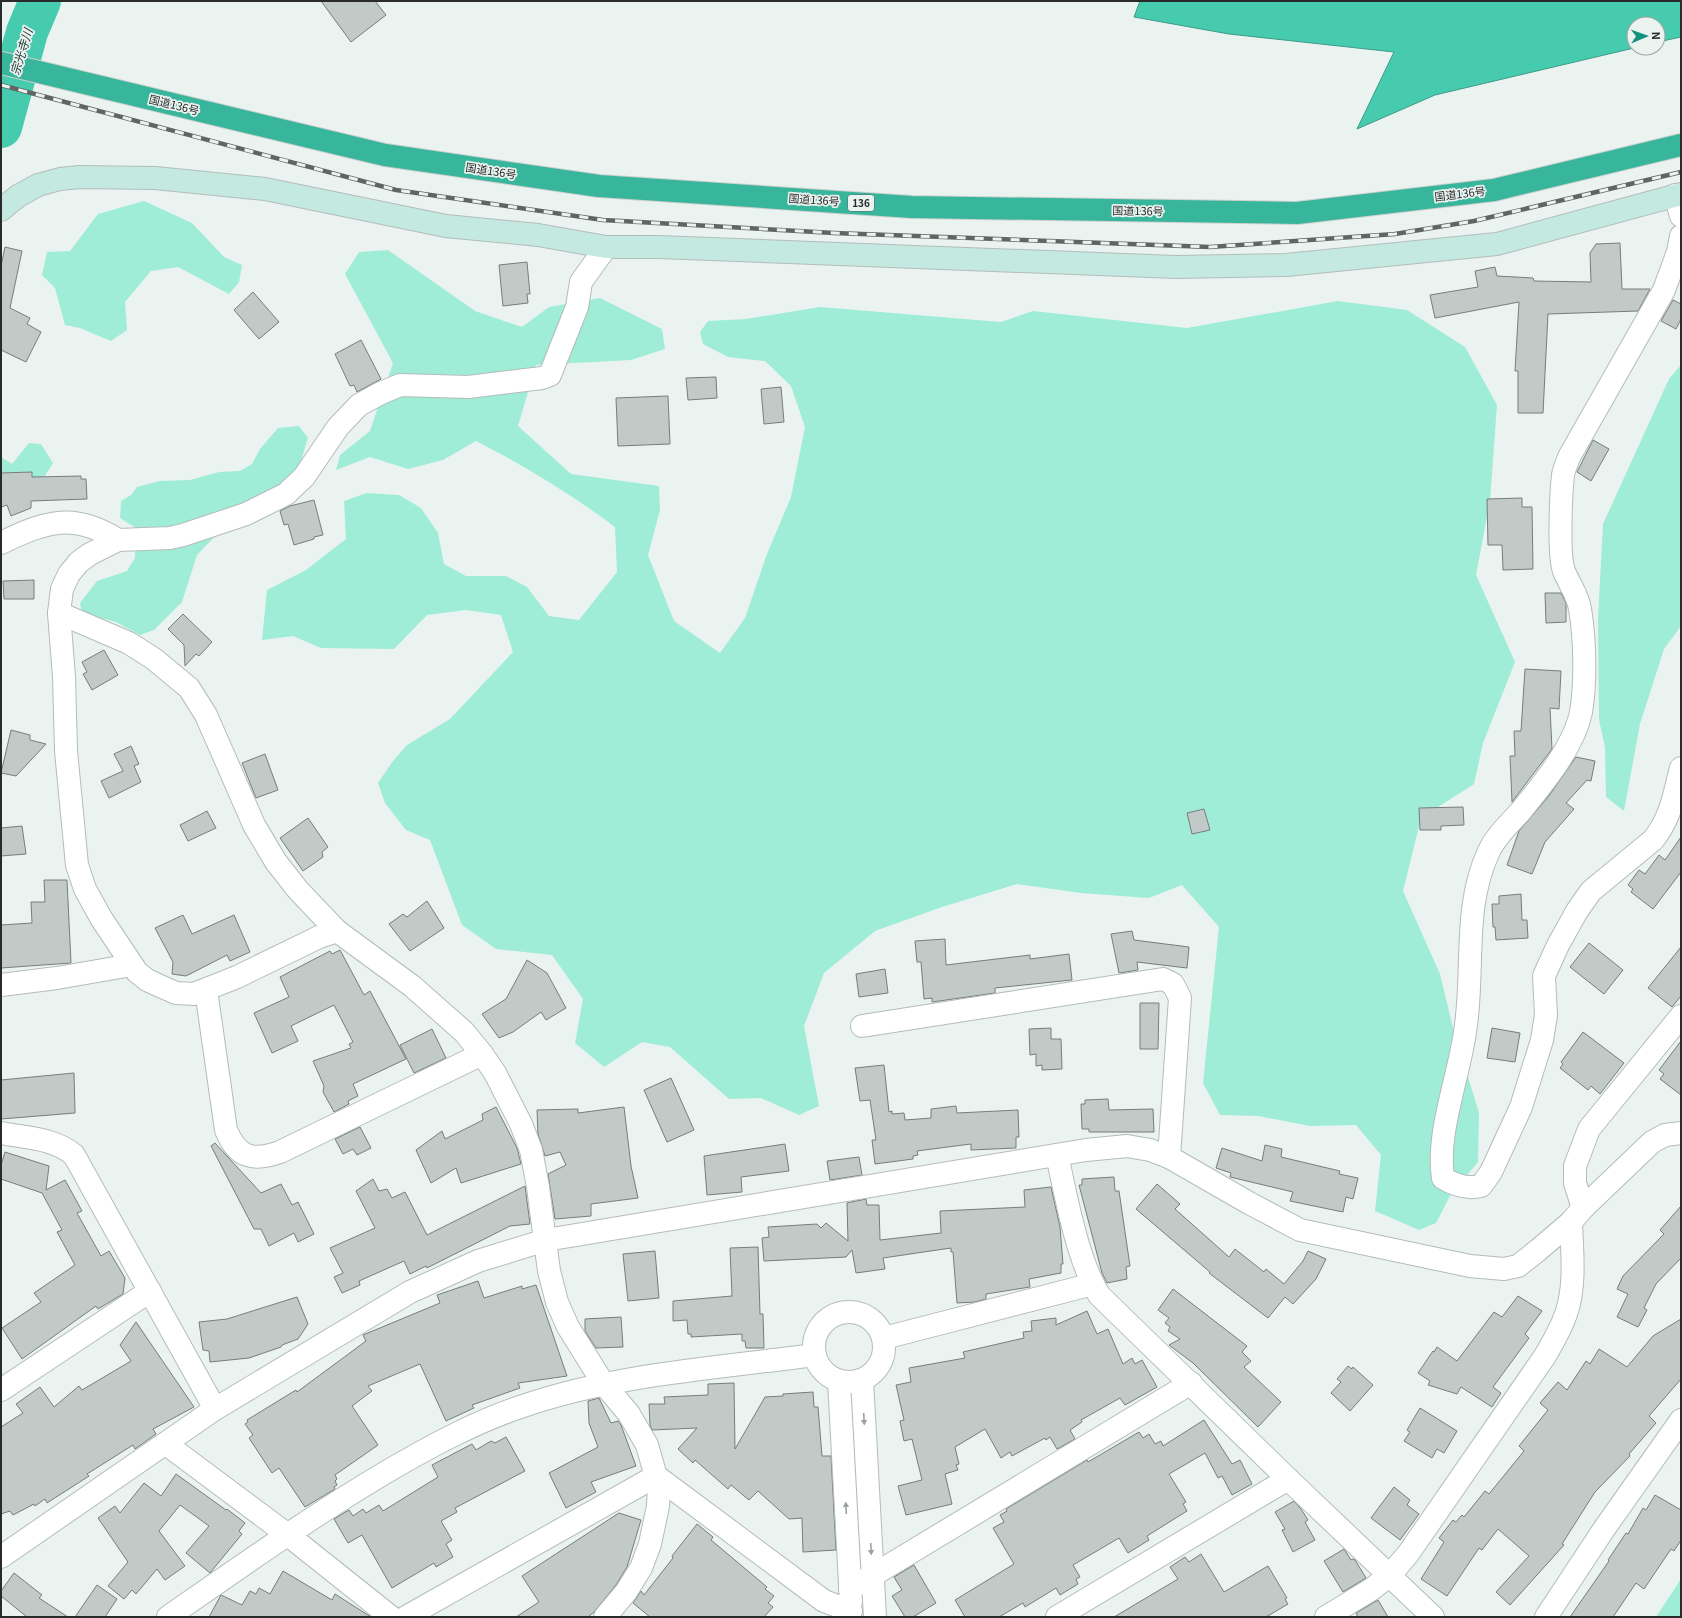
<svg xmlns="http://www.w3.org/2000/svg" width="1682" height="1618" font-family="Georgia,'Noto Sans JP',serif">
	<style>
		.green { fill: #9fecd7 }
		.water { fill: #47cbaf; stroke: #3e9b87 }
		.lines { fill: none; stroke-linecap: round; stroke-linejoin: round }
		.river { stroke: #47cbaf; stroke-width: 42 }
		.building { fill: #c2cac7; stroke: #767d7b }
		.street-casing { stroke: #b4bcba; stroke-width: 24 }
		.secondary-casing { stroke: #b4bcba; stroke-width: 24 }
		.highway-casing { stroke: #d0d0d0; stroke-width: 24 }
		.street { stroke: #fff; stroke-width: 22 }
		.secondary { stroke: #c3e9e1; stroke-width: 22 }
		.highway { stroke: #37b69b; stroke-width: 22 }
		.rail-casing { stroke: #606563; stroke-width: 4.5 }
		.rail { stroke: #ebf3f1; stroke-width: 3; stroke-dasharray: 9; stroke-linecap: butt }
		.oneway { fill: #9ea09f }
		.labels { text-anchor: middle; stroke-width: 3.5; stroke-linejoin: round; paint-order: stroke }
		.shield { fill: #ebf3f1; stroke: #626766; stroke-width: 1 }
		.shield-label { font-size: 10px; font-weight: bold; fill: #282b2a }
		.street-label { font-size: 11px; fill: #282b2a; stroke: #ebf3f1 }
		.water-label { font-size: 12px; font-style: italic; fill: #1e342f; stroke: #ebf3f1 }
	</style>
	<rect width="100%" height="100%" fill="#ebf3f1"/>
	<!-- green -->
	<g class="green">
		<polygon points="144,201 192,223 224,257 242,265 239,282 229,294 178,267 151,271 125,302 127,330 111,341 80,328 65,325 55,288 42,275 47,252 70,251 98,214"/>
		<path d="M388,250l87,61 47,16 27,-20 51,-9 62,31 3,20 -34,11 -95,5 -18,61 53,48 88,12 1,24 -12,45 26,66 46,32 25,-35 22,-64 24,-57 14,-70 -14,-41 -26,-25 -37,-4 -25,-13 -3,-12 8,-11 38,-2 74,-12 181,15 32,-11 154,17 151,-27 69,9 58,37 32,58 -7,95 -14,75 39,87 -32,81 -9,41 -53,34 -18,73 37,83 13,54 26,85 -1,49 -27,32 -15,29 -17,7 -44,-19 6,-56 -25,-30 -46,1 -52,-10 -38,-1 -17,-32 16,-156 -37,-42 -33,13 -68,-5 -64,-9 -75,23 -67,24 -51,42 -20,53 15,80 -20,9 -38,-17 -32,1 -59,-52 -28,-5 -38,25 -29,-24 8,-44 -31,-44 -56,-6 -34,-24 -32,-85 -24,-10 -21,-27 -7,-20 15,-22 14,-16 43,-26 63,-67 -12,-37 -35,-5 -39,5 -33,34 -73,-1 -28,-12 -31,4 5,-50 39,-20 40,-31 -2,-38 23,-8 32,2 22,13 17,25 6,31 22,12h40l21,11 22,29 30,4 38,-48 -2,-45c-44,-33 -90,-61 -139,-86l-33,19 -35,9 -38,-12 -34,13 4,-15 30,-24 23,-68 -48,-89 14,-22z"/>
		<polygon points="1681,365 1681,626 1664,649 1640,724 1624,811 1606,797 1605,747 1599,720 1598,619 1603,524 1669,379"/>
		<polygon points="299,426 308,438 300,464 279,490 249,501 197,555 182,602 154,630 140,635 116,622 82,613 80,603 97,581 127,571 135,558 136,528 120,518 121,501 131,495 137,487 160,481 190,480 219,472 240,471 252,464 260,449 278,428"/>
		<polygon points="29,443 41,444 53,463 39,485 1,478 1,457 12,464"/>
		<polygon points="1681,1579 1681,1617 1656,1617"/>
	</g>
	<!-- water -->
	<polygon class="water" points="1140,1 1681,1 1681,37 1658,42 1658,24 1634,24 1634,48 1435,95 1357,129 1394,52 1229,34 1134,17"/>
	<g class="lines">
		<!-- river -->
		<polyline class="river" points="1,127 27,32 40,1"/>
	</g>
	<!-- building -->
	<g class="building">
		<polygon points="321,1 375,1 386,15 351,42"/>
		<polygon points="1620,243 1622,289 1650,289 1638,311 1548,314 1543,413 1518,413 1518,371 1515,371 1519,302 1435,318 1430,295 1478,287 1475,271 1495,267 1497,276 1533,278 1534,281 1591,282 1590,253 1596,244"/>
		<polygon points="5,247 22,251 10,308 30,318 27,324 41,332 26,362 1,350 1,266"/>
		<polygon points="527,262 530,294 527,294 528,303 503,306 499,265"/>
		<polygon points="253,292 279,322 259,339 234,310"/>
		<polygon points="1673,300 1681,304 1681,319 1676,329 1661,321"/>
		<polygon points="361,340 381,379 357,392 354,385 350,386 335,354"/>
		<polygon points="716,377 717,398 688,400 686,378"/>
		<polygon points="781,387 784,422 764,424 761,389"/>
		<polygon points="668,396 670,444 618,446 616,398"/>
		<polygon points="1593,440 1609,449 1591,481 1577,472"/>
		<polygon points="32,472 32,477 81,476 81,479 86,479 87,499 31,501 31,508 11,516 7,505 1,507 1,473"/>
		<polygon points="1522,498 1522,507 1532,507 1533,569 1503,570 1502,545 1488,545 1487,499"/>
		<polygon points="314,500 323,535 314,537 314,539 294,545 288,524 284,525 280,511 290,506"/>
		<polygon points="34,580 34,599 4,599 3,581"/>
		<polygon points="1545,593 1561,593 1566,603 1566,622 1546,623"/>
		<polygon points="183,614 212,642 199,656 196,654 185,666 184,645 168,629"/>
		<polygon points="104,650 118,675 92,690 83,674 87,672 82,662"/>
		<polygon points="1525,669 1561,671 1559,709 1550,708 1552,749 1512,802 1510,756 1515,756 1514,731 1521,731"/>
		<polygon points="11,730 30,735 30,740 46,744 16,776 1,773"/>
		<polygon points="131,746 139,764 134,766 141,782 109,798 101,781 123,771 114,754"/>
		<polygon points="265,754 278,790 256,798 242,763"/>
		<polygon points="1576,757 1595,761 1591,781 1587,780 1566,803 1574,809 1545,842 1532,874 1507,865 1519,831 1548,797"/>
		<polygon points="1463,807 1464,825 1441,826 1441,830 1420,830 1419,808"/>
		<polygon points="1204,809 1210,830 1192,834 1187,813"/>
		<polygon points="207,811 216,828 188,841 180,825"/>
		<polygon points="308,818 328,847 322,852 323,857 303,871 280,838"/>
		<polygon points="22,826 26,854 1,856 1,828"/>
		<polygon points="1681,837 1681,872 1653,909 1631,892 1633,889 1628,885 1639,870 1645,874 1659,855 1665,860"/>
		<polygon points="44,880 67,880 71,963 1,968 1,925 32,923 31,902 45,902"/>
		<polygon points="1521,894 1522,920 1527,920 1528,938 1496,940 1495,927 1493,927 1492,904 1499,904 1499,896"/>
		<polygon points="427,901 444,928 410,951 389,924 403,914 407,917"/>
		<polygon points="183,915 192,934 234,915 250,952 230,961 227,955 186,976 172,974 173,962 155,928"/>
		<polygon points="1132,931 1134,940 1189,947 1187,968 1137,962 1138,970 1119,973 1111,934"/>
		<polygon points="945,939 946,965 1030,955 1030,959 1069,954 1072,980 995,988 995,993 932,1002 932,998 924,999 921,962 917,962 915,941"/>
		<polygon points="1589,943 1623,970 1604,994 1570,967"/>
		<polygon points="1681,947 1681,996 1672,1007 1648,988"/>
		<polygon points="340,950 364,995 370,991 406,1059 353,1084 358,1096 348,1101 349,1104 334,1112 323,1092 324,1086 313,1061 351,1048 349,1044 353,1042 334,1005 291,1026 298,1041 272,1053 254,1013 289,997 280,977 330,951 332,954"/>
		<polygon points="527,960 547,973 566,1008 546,1020 541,1012 513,1032 499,1038 482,1014 506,999"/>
		<polygon points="885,969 888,993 859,997 856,974"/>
		<polygon points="1140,1003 1159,1003 1158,1049 1140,1049"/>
		<polygon points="1051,1028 1051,1039 1061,1039 1062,1069 1042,1070 1042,1065 1036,1066 1036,1054 1030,1055 1029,1029"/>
		<polygon points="1492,1028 1520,1033 1515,1062 1487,1058"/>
		<polygon points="432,1029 446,1058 414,1073 400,1045"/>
		<polygon points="1583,1032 1624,1063 1600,1094 1591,1086 1588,1090 1560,1068 1563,1064 1561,1062"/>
		<polygon points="1681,1041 1681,1095 1660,1079 1664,1074 1659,1070"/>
		<polygon points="884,1065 889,1112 892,1111 892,1114 904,1113 905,1120 931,1118 931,1109 956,1106 957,1113 1018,1110 1019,1137 1016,1137 1016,1148 971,1150 971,1144 917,1151 918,1155 913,1156 913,1159 875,1164 872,1140 876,1140 870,1100 860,1101 855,1068"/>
		<polygon points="74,1073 75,1113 1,1119 1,1080"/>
		<polygon points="671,1078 694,1130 667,1142 644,1090"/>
		<polygon points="1108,1099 1109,1110 1153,1109 1154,1132 1089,1132 1089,1129 1082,1129 1081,1104 1085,1104 1085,1100"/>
		<polygon points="496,1107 517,1148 521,1164 461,1183 456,1168 431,1183 416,1150 442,1131 445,1139 483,1120 482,1114"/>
		<polygon points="624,1107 631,1166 638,1198 591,1204 591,1216 555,1219 548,1174 566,1165 560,1152 545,1156 538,1134 537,1110 578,1109 578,1113"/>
		<polygon points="360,1127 371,1148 357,1155 353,1149 343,1154 335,1139"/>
		<polygon points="215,1143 261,1193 281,1184 292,1205 298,1202 314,1234 298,1242 294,1233 269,1246 261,1229 254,1229 211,1146"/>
		<polygon points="785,1144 789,1171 741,1177 742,1192 707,1195 704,1156"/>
		<polygon points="1265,1145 1282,1149 1281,1157 1340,1171 1339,1174 1358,1178 1353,1199 1346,1197 1343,1212 1290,1201 1293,1192 1230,1177 1231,1173 1216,1168 1222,1148 1262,1161"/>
		<polygon points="5,1152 49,1166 46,1190 65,1180 82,1211 77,1213 101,1256 109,1251 125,1278 123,1294 98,1309 96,1306 22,1359 2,1328 41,1302 34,1293 75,1265 57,1232 62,1230 42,1193 1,1179 1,1165"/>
		<polygon points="859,1157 862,1175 830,1180 827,1161"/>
		<polygon points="1114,1177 1115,1191 1119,1191 1130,1266 1126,1267 1127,1279 1107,1283 1102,1273 1079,1185 1082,1185 1082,1179"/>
		<polygon points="373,1179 379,1191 387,1189 392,1198 405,1192 427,1235 525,1186 530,1224 510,1226 427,1268 426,1266 410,1274 404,1261 359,1281 360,1285 342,1293 334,1277 343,1273 330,1248 375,1228 356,1191"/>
		<polygon points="1157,1184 1180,1204 1175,1209 1229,1257 1235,1249 1264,1272 1266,1269 1284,1284 1303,1261 1308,1251 1326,1259 1316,1279 1293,1304 1285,1297 1268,1318 1209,1273 1210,1272 1136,1209"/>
		<polygon points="1051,1187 1060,1227 1063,1264 1061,1264 1061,1273 1029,1279 1030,1287 986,1294 986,1299 975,1302 957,1303 953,1252 951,1252 951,1248 883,1258 885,1269 856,1273 852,1250 846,1257 764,1261 762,1238 769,1237 768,1227 817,1224 821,1228 826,1223 848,1241 847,1203 866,1199 867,1205 879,1205 880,1240 941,1233 940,1211 1025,1207 1024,1190"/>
		<polygon points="1681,1206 1681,1258 1656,1284 1644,1308 1647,1310 1638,1327 1617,1317 1628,1294 1617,1289 1623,1276 1664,1234 1660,1230"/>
		<polygon points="758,1247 760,1314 763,1314 764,1348 746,1348 745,1341 742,1341 742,1334 691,1337 691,1334 688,1334 687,1320 673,1321 673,1301 732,1296 730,1248"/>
		<polygon points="655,1251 659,1298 628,1301 623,1254"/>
		<polygon points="478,1281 484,1298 522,1286 522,1289 536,1285 567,1376 518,1383 520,1388 472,1405 474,1408 446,1421 420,1364 368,1386 372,1391 352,1406 378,1445 335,1475 337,1479 335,1481 337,1485 334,1487 335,1489 305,1507 279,1468 272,1473 249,1438 253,1435 245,1424 248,1422 247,1420 296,1390 297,1392 366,1341 363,1335 440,1303 437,1295"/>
		<polygon points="1173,1289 1247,1346 1242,1352 1251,1361 1244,1367 1281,1402 1258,1427 1193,1363 1169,1345 1180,1339 1168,1331 1170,1327 1165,1323 1169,1318 1158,1310"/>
		<polygon points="1518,1296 1542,1311 1525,1334 1529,1338 1493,1387 1501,1393 1492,1407 1461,1387 1457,1394 1428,1385 1430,1381 1418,1373 1433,1351 1434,1352 1437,1347 1457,1361 1494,1312 1502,1317"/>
		<polygon points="297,1297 308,1324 298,1339 282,1345 281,1347 249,1358 210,1362 209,1351 203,1350 199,1322 227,1319"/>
		<polygon points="1087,1311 1097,1334 1108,1329 1123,1364 1132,1358 1135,1364 1142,1360 1157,1387 1125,1405 1120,1398 1081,1420 1082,1422 1070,1430 1075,1439 1057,1449 1050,1437 1046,1440 1045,1438 1012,1456 1010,1452 1001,1458 985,1429 955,1447 959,1464 956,1465 958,1470 945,1474 952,1504 906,1515 898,1486 922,1480 912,1439 904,1441 900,1421 904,1420 896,1385 911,1382 909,1368 965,1358 963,1352 1024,1338 1023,1332 1032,1331 1031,1321 1056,1318 1056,1325"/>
		<polygon points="621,1317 623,1347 596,1348 585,1331 585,1319"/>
		<polygon points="1681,1319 1681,1379 1649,1416 1656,1423 1629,1454 1630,1456 1595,1492 1562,1544 1564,1545 1510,1605 1496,1592 1529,1556 1498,1529 1482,1550 1479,1548 1447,1596 1421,1579 1444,1542 1439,1538 1453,1520 1456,1522 1462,1515 1464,1517 1485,1491 1489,1494 1524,1451 1519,1446 1548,1410 1540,1403 1558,1382 1567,1390 1586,1361 1590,1364 1599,1349 1627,1367 1653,1336"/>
		<polygon points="136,1322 194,1407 153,1429 156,1434 135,1449 133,1445 87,1474 89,1476 47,1503 45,1499 35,1506 34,1504 13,1515 10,1511 1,1514 1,1427 23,1413 16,1404 40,1387 54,1407 79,1386 82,1390 131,1361 120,1345"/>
		<polygon points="1348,1366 1352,1369 1353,1367 1373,1385 1350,1411 1331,1393 1341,1382 1337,1379"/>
		<polygon points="734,1383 735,1449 765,1397 783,1396 783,1394 813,1392 814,1407 818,1407 822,1456 831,1456 836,1550 803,1552 802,1518 789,1519 758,1491 749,1500 731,1485 728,1489 695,1460 693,1463 678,1449 697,1428 652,1430 650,1425 649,1404 665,1404 664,1397 708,1395 708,1384"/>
		<polygon points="599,1398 611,1423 618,1421 621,1425 636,1466 591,1482 596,1492 566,1508 549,1473 598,1447 589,1423 588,1401"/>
		<polygon points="1420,1408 1457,1431 1444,1453 1437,1449 1432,1458 1404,1441 1410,1432 1407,1430"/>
		<polygon points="1204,1420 1232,1464 1240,1460 1252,1484 1232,1495 1222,1476 1218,1478 1205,1453 1169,1474 1186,1502 1183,1504 1187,1511 1147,1536 1149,1540 1128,1553 1119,1538 1073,1565 1080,1577 1076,1579 1078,1584 1060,1595 1056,1588 1025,1607 1023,1603 999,1617 965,1617 955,1600 1014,1564 993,1528 1004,1522 1000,1515 1007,1511 1006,1509 1087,1460 1088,1462 1139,1432 1143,1438 1149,1434 1155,1444 1161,1441 1163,1446"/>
		<polygon points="506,1437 525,1471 455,1508 457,1512 441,1521 452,1540 446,1544 453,1557 436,1567 434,1563 392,1588 362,1535 348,1543 334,1519 349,1510 353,1516 363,1509 366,1513 379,1505 383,1511 438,1477 432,1465 472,1444 476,1450 491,1441 495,1443"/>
		<polygon points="176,1474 226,1510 227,1509 245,1523 239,1531 242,1534 210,1573 186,1553 209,1526 180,1505 159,1531 185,1566 165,1580 157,1569 136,1594 132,1590 124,1599 108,1586 128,1562 98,1518 115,1506 120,1513 144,1483 161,1496"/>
		<polygon points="1394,1487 1410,1500 1407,1505 1419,1514 1400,1540 1371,1518"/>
		<polygon points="1655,1495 1681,1510 1681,1540 1674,1551 1671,1549 1644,1589 1636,1583 1613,1617 1570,1617 1609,1561 1608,1560 1626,1533 1628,1534 1643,1508 1646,1510"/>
		<polygon points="1294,1501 1301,1509 1308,1520 1305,1522 1315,1540 1293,1552 1282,1530 1285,1529 1275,1512"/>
		<polygon points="619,1513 641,1520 627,1567 616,1585 594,1612 588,1617 516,1617 539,1602 522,1576"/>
		<polygon points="697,1524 713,1537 711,1540 767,1587 765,1589 774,1596 768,1603 773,1607 764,1617 650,1617 633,1603 641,1591 644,1595 673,1558 672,1556"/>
		<polygon points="1344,1549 1351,1560 1353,1559 1355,1560 1366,1578 1343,1592 1324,1561"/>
		<polygon points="1201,1554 1224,1592 1268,1566 1287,1598 1285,1599 1288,1604 1266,1617 1114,1617 1178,1579 1170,1567 1185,1557 1189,1562"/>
		<polygon points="914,1565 936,1603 913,1617 905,1617 892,1596 902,1590 894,1577"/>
		<polygon points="283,1571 332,1600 335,1594 371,1617 209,1617 221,1595 242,1605 250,1591 256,1594 259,1588 270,1594"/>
		<polygon points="14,1573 42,1595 39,1598 68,1617 27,1617 1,1596 1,1591"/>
		<polygon points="97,1585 117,1599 105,1617 75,1617"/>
		<polygon points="1378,1600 1388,1617 1358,1617 1356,1613"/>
	</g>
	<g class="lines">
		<!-- street casing -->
		<g class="street-casing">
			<g id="street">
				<polyline points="1675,195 1681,216"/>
				<path d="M1681,236l-3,16 -14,38 -95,167c-2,6 -5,12 -6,18 -2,19 -5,80 1,96 5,13 14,24 16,38 5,29 6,74 1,103 -7,35 -39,73 -61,100 -11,12 -24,24 -31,39 -27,57 -14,120 -24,181 -6,44 -29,102 -22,146 11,7 25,11 38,8l10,-14 30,-65 21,-67 4,-25 -2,-39 14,-31 19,-34 14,-20 62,-51c18,-22 21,-45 28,-72"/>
				<path d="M1,543c45,-22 73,-31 117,-3"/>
				<polyline points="59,613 129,643 154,659 189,688 206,715 254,825 276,862 298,890 337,931 412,986 464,1032 482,1054 495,1073 521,1124 531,1150 538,1187 549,1271 557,1302 568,1327 603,1383 629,1414 647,1445 659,1487 658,1506 650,1544 641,1568 626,1592 605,1617"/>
				<polyline points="337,931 319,937 237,977 194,994 176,993 160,986 147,980 137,972 101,918 85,889 77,865 66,751 64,677 59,613 62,589 69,574 79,562 90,554 118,540 170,538 183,535 246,514 286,494 304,477 338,427 359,405 381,393 400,385 468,387 542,378 550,375 577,307 581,282 606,247"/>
				<polyline points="1,985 57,978 132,965"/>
				<path d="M206,990l20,140c11,27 26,32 54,22l202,-98"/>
				<polyline points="862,1026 1163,979 1173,984 1180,998 1169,1157"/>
				<path d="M1,1133c25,5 53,5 73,22l141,254"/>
				<path d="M1057,1155c9,41 20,104 42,140l189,184 145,138"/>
				<polyline points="1583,1208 1575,1183 1575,1166 1589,1129 1681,1016"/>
				<circle cx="849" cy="1347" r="35"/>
				<polyline points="884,1338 1093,1284"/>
				<polyline points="862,1380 875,1617"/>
				<polyline points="839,1381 851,1602"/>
				<polyline points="1,1390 150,1291"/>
				<polyline points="166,1444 288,1535 391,1617"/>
				<polyline points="1,1557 215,1409 410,1292 478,1261 546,1240 1086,1150 1127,1146 1150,1150 1169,1157 1249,1203 1300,1230 1470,1266 1504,1269 1518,1266 1537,1251 1571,1222 1583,1208 1652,1142 1665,1135 1681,1133"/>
				<polyline points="850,1589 1191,1383"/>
				<path d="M168,1617c72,-50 144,-101 220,-146 43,-25 87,-49 135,-65 93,-32 194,-38 292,-51"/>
				<polyline points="406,1617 656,1476 824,1601 851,1611"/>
				<polyline points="1057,1617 1288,1479"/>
				<path d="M1326,1617l46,-28 18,-14 18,-21 137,-198c8,-14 16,-27 21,-42 10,-28 6,-63 5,-92"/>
				<polyline points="1546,1617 1604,1529 1681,1420"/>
			</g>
		</g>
		<!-- secondary casing -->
		<g class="secondary-casing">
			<polyline id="secondary" points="1,210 18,196 38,185 60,179 80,177 155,178 265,189 446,226 538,235 606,247 658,247 1176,267 1286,265 1497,244 1681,194"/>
		</g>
		<!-- highway casing -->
		<g class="highway-casing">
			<polyline id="highway" points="1,63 385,155 599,186 912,207 1297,213 1494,190 1681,145"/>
		</g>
		<!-- street -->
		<use href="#street" class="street"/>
		<!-- secondary -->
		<use href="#secondary" class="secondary"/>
		<!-- highway -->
		<use href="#highway" class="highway"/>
		<!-- rail casing -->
		<g class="rail-casing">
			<polyline id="rail" points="1,85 396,190 603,220 834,233 1210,247 1395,234 1474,221 1681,172"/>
		</g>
		<!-- rail -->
		<use href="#rail" class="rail"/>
	</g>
	<!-- one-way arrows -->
	<defs><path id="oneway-solid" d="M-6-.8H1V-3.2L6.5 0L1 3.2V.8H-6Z"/></defs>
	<g class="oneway">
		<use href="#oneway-solid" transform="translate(864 1419) rotate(87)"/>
		<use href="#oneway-solid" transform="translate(846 1508) rotate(-93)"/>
		<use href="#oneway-solid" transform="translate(871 1549) rotate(87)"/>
	</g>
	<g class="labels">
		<!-- shield labels -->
		<rect class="shield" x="848" y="195" width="26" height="16" rx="3"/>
		<g class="shield-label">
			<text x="861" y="207">136</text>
		</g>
		<!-- street labels -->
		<g class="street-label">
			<text transform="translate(174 105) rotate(14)" y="4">国道136号</text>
			<text transform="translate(491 171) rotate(9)" y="4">国道136号</text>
			<text transform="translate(1460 194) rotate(-7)" y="4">国道136号</text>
			<text transform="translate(814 200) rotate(4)" y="4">国道136号</text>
			<text transform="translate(1138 211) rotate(1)" y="4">国道136号</text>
		</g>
		<!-- water labels -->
		<g class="water-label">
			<text transform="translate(22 52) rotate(-73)" y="4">宗光寺川</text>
		</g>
	</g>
	<!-- border -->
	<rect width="1682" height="1618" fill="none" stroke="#282b2a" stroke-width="4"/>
	<!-- north arrow -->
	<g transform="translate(1646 36) rotate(88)"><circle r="19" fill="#ebf3f1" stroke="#9da3a1"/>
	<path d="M0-3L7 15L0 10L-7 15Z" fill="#13937b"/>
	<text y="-6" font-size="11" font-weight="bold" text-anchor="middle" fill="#282b2a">N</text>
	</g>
</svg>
